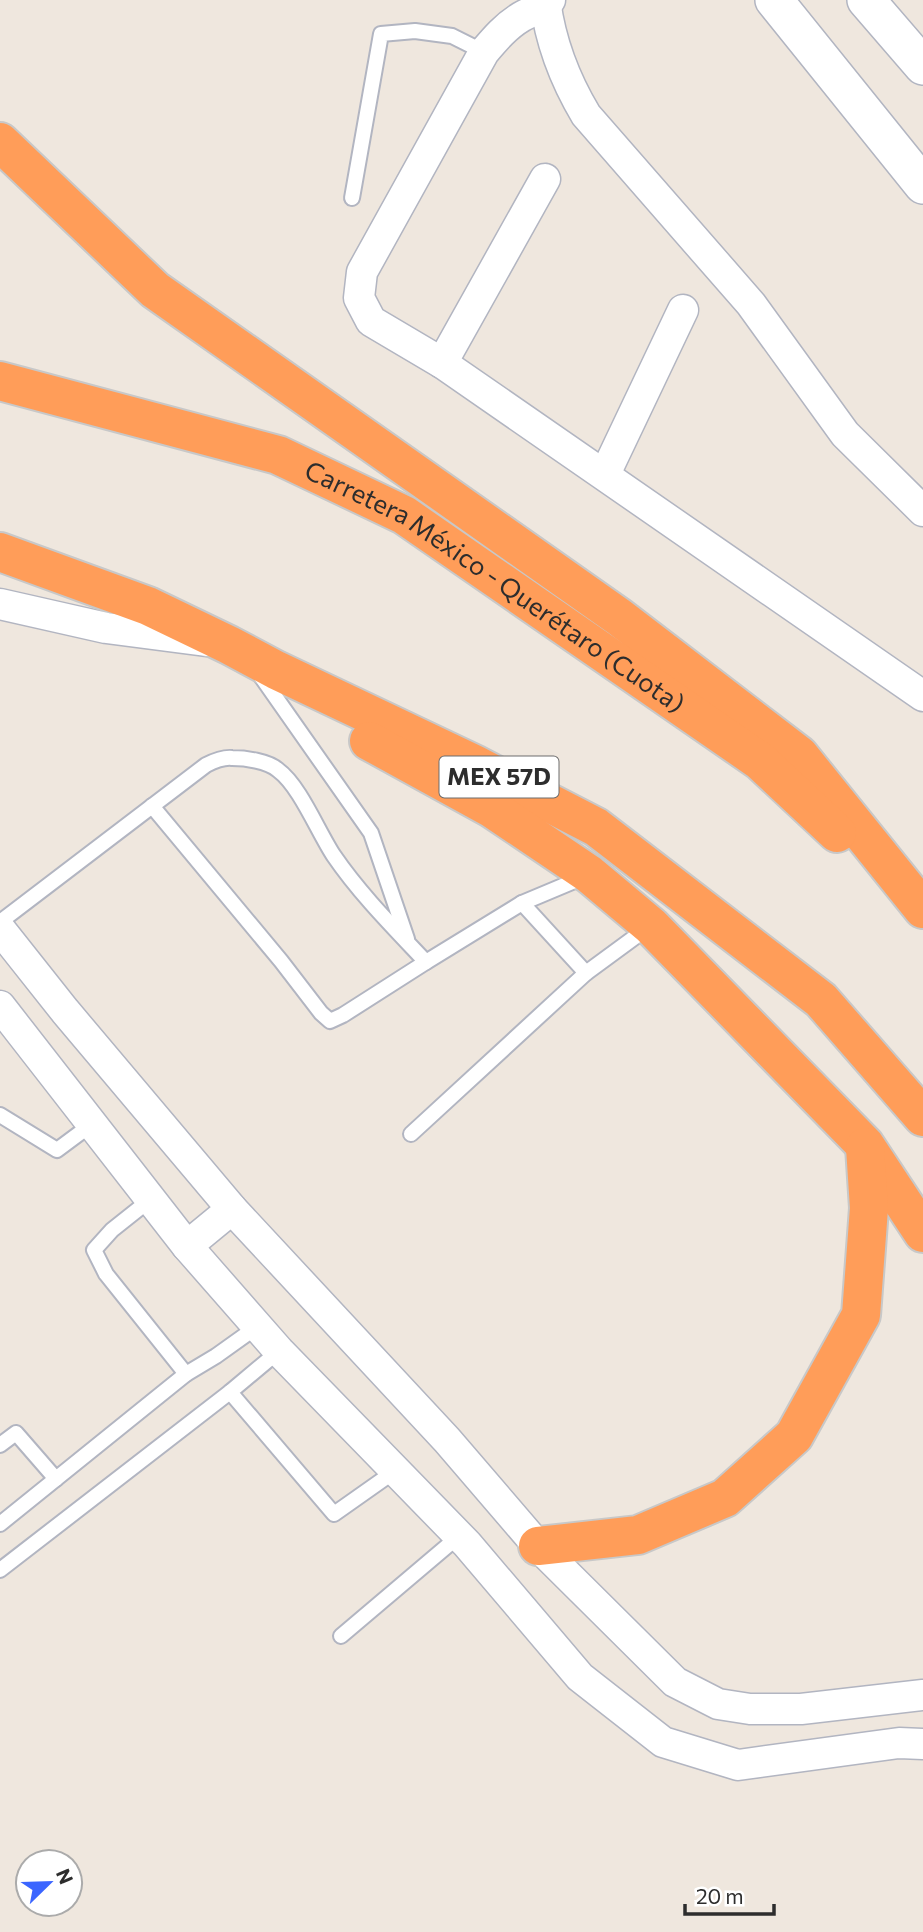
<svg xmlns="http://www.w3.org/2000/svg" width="923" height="1932" font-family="Commissioner,sans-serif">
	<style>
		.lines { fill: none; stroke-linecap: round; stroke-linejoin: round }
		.service-casing { stroke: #b2b5c1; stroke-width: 18 }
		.minor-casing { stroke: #b2b5c1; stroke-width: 33 }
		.tertiary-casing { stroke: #b2b5c1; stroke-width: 40 }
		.motorway-casing { stroke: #c8c8c8; stroke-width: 42 }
		.service { stroke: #fff; stroke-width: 14 }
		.minor { stroke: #fff; stroke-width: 30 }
		.tertiary { stroke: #fff; stroke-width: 37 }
		.motorway { stroke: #ff9d59; stroke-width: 38 }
		.labels { text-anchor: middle; stroke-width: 7; stroke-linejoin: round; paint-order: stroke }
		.shield { fill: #fff; stroke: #6c6c6c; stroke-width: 2 }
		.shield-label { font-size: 24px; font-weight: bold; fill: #2d2d2d }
		.street-label { font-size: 26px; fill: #2d2d2d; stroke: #fff }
	</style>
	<rect width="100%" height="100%" fill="#efe7de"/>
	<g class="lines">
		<!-- service casing -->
		<g class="service-casing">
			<g id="service">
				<polyline points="352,198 381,34 415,31 452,36 484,52"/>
				<polyline points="260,675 371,833 407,939"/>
				<polyline points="152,806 281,961 321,1013 330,1021 343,1015 426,962"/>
				<polyline points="522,903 586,973 650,926"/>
				<path d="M0,922l206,-157c8,-4 17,-8 26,-7 13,0 36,3 46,12 22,16 40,62 56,86 26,38 60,72 92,106l96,-59 62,-26"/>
				<polyline points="0,1115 57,1150 92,1124"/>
				<polyline points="411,1134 586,973"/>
				<polyline points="151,1199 112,1230 94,1250 106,1274 186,1374 216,1356 258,1326"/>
				<polyline points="279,1351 230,1392 334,1514 395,1471"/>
				<polyline points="0,1445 16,1433 56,1479"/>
				<polyline points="0,1524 186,1374"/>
				<polyline points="0,1570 230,1392"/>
				<polyline points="341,1636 459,1536"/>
			</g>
		</g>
		<!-- minor casing -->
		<g class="minor-casing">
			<g id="minor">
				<path d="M545,0c5,40 20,80 41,115l165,189 94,130 78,77"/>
				<path d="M550,0c-8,9 -19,11 -29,17 -15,9 -26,22 -37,35l-122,220 -3,26 12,23 71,42 481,333"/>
				<polyline points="442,363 545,179"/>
				<polyline points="605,474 683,310"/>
				<polyline points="0,604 106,628 206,641"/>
				<polyline points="0,929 65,1011 232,1209 447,1440 538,1546 675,1682 718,1704 750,1709 801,1709 923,1695"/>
				<polyline points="0,1006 187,1246 279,1351 467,1544 580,1677 663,1742 738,1765 899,1743 923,1744"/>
				<polyline points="187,1246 232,1209"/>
			</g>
		</g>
		<!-- tertiary casing -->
		<g class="tertiary-casing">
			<g id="tertiary">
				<polyline points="774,0 923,185"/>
				<polyline points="866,0 923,66"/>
			</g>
		</g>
		<!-- motorway casing -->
		<g class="motorway-casing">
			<g id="motorway">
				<polyline points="0,142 155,290 619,617 799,755 923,909"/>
				<path id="s1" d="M0,381l278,74 126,60 356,246 77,72"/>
				<polyline points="0,552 148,606 229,645 276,670 474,764 596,827 821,1000 923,1117"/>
				<polyline points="369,741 491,808 589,874 651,926 865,1145 923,1233"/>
				<polyline points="538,1546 638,1535 725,1498 794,1436 861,1315 869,1208 865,1147"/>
			</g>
		</g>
		<!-- service -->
		<use href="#service" class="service"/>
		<!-- minor -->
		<use href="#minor" class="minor"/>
		<!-- tertiary -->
		<use href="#tertiary" class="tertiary"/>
		<!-- motorway -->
		<use href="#motorway" class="motorway"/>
	</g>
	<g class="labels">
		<!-- shield labels -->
		<rect class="shield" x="439.5" y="756.5" width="119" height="41" rx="5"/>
		<g class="shield-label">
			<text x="499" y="785">MEX 57D</text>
		</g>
		<!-- street labels -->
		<g class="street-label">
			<text dy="9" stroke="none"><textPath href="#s1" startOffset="542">Carretera México - Querétaro (Cuota)</textPath></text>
		</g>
	</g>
	<!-- north arrow -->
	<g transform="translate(49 1883) rotate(67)"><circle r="33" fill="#ffffff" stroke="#ababab" stroke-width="2"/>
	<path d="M0-5L12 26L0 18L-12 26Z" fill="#3b65ff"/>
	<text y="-10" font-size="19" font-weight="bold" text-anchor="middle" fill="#2d2d2d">N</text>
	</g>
	<!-- scale -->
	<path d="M685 1904v10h89v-10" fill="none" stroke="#2d2d2d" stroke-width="3.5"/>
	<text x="696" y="1904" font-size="21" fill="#2d2d2d" stroke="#ffffff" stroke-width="5" paint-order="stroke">20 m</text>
</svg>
